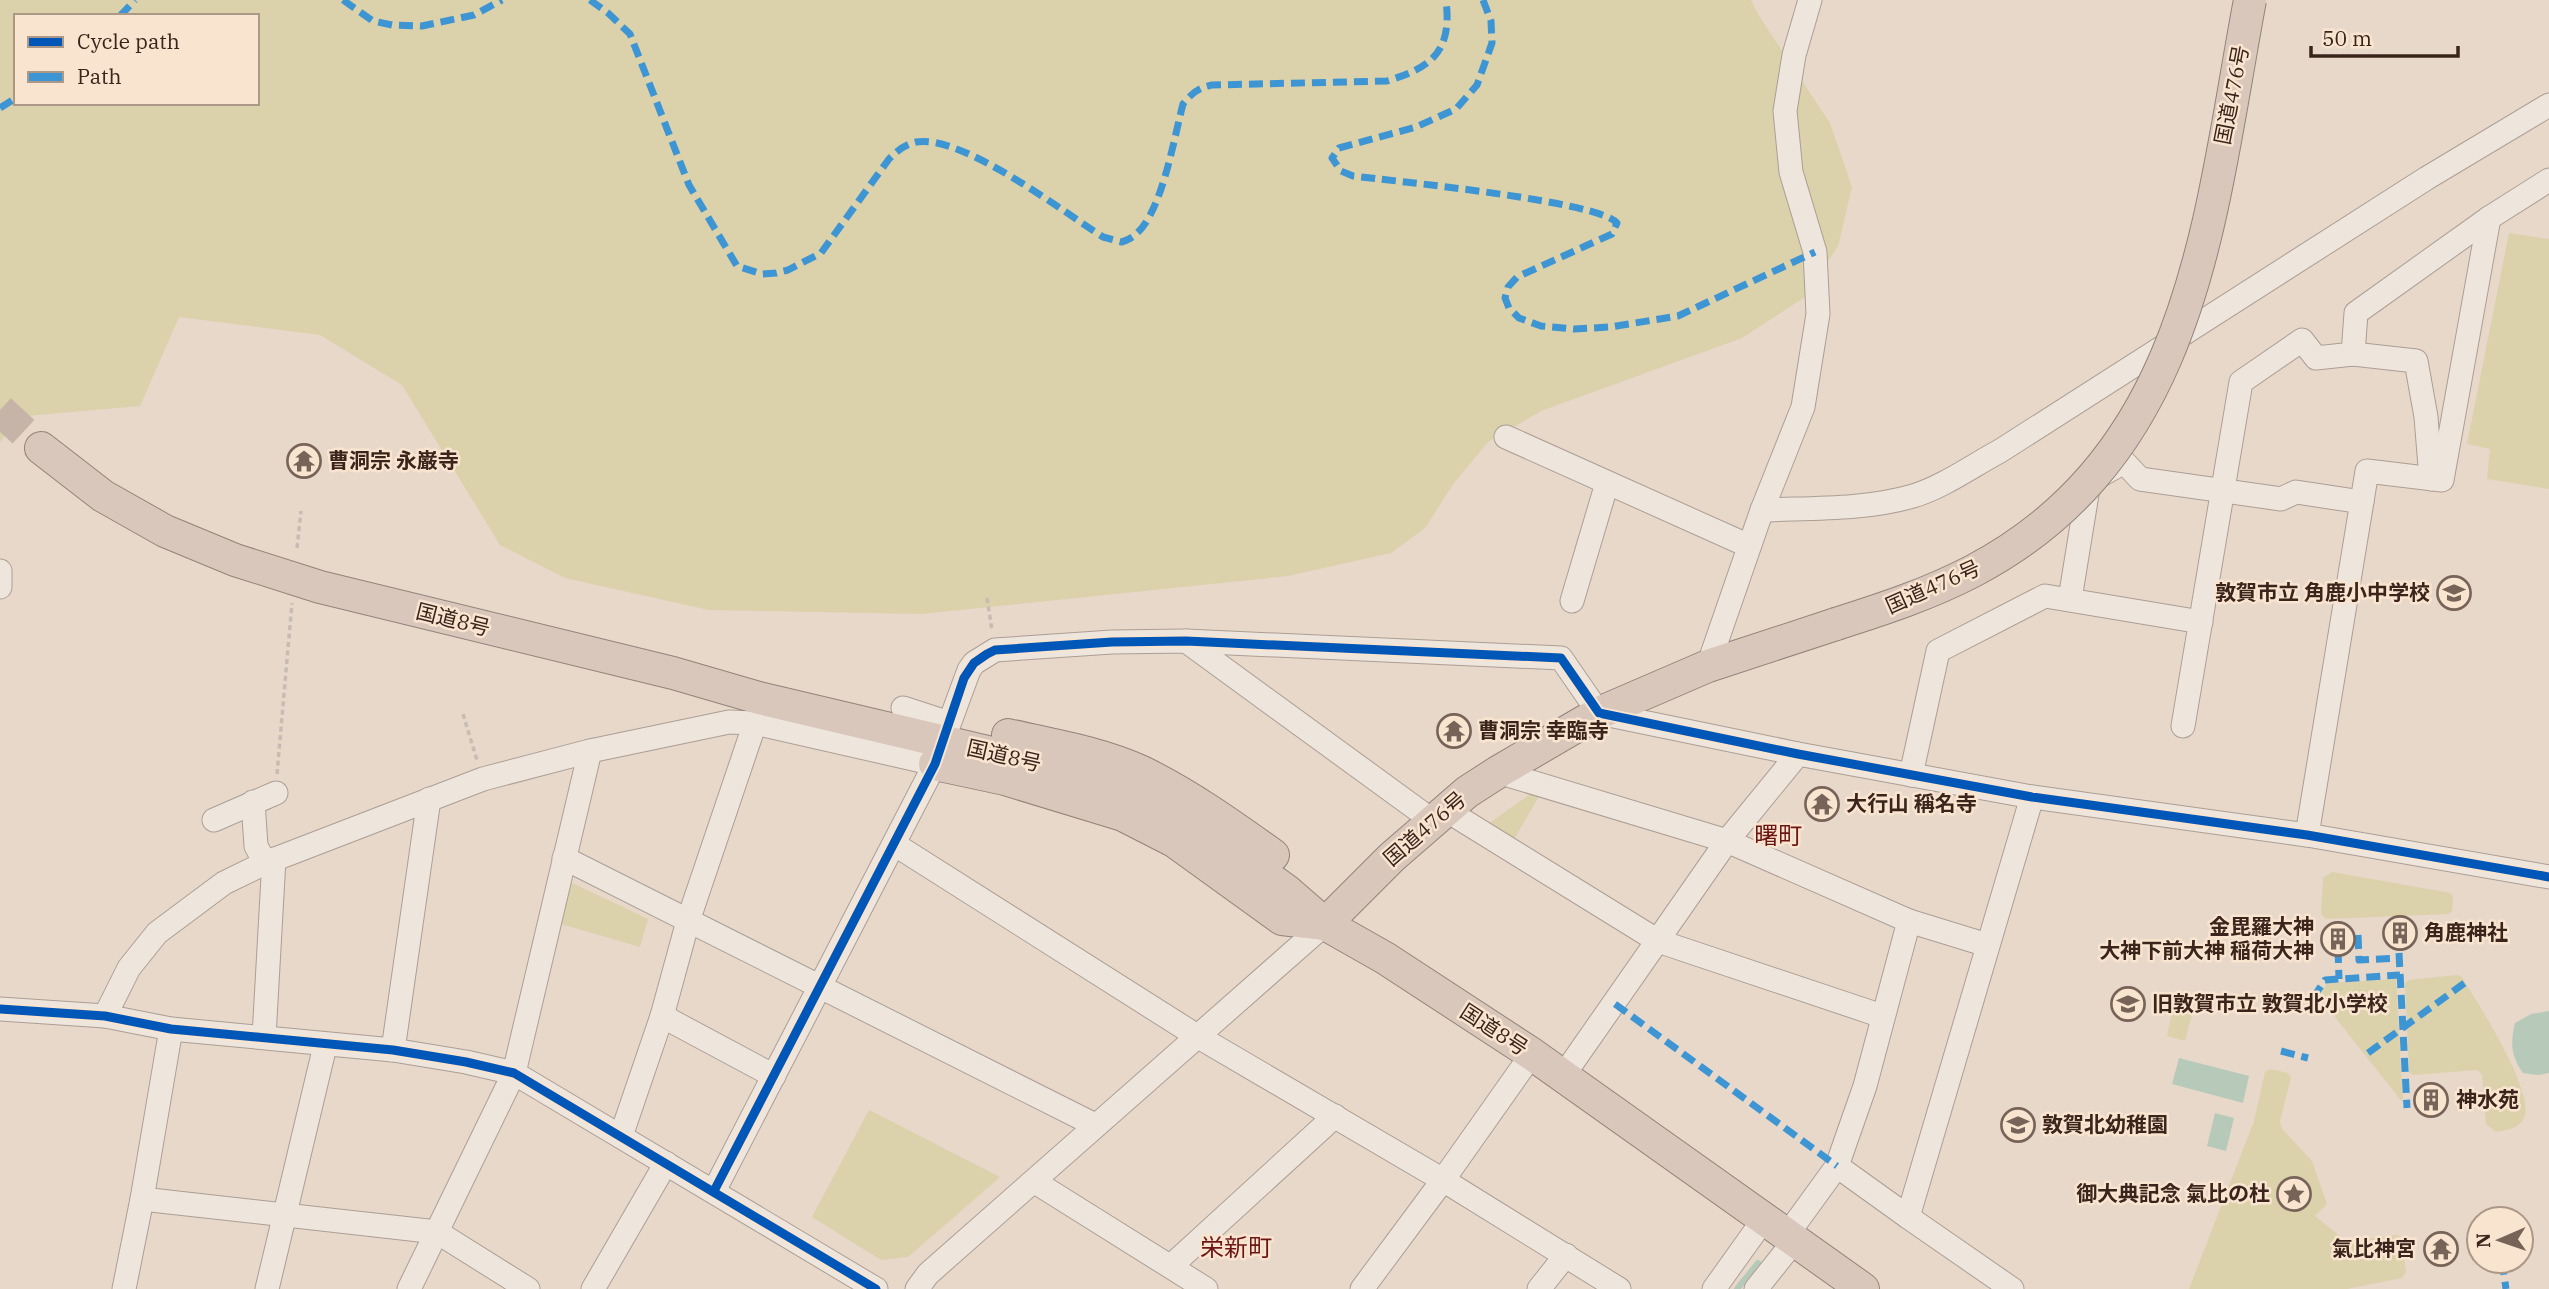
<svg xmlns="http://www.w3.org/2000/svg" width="2549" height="1289" font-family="'IBM Plex Serif','Noto Sans JP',serif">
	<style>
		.green { fill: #dbd1ab; fill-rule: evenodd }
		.water { fill: #b7caba }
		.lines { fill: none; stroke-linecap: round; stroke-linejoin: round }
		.stream { stroke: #b7caba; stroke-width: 6 }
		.highway-tunnel { stroke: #c5b4a7; stroke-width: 32; stroke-dasharray: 32 16; stroke-linecap: butt }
		.minor-casing { stroke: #ac9e94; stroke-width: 25 }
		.highway-casing { stroke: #91837b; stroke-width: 34 }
		.path { stroke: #c6bcb4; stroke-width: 3.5; stroke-dasharray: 5 3.5; stroke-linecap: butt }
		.minor { stroke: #eee5dd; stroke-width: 23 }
		.highway { stroke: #dac7bb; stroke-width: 32 }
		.highway-bridge-casing { stroke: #91837b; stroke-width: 34; stroke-linecap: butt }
		.highway-bridge { stroke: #dac7bb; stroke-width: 32 }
		.quiet { stroke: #3e95d4; stroke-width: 7; stroke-dasharray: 14 7; stroke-linecap: butt }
		.cycleway-casing { stroke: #f9e4cf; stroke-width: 13 }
		.cycleway { stroke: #0057b8; stroke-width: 9 }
		.labels { text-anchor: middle; stroke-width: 5; stroke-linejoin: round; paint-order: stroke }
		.street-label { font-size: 21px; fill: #3b241b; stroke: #f9e4cf }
		.poi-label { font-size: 21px; font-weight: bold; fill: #3b241b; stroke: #f9e4cf; text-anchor: start }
		.quarter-label { font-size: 24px; fill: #6c1515; stroke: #f9e4cf }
	</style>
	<rect width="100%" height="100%" fill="#e7d8ca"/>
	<!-- green -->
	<g class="green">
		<path d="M0,0h1751l8,16 71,107 22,64 -14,59 -33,51 -63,41 -201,73 -53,31 -34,41 -29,45 -34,25 -103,23 -366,38 -213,-4 -144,-32 -65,-33 -98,-160 -82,-50 -141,-18 -39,89 -124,11 -16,26zM16,16h241v87h-241z"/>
		<polygon points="2509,233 2549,239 2549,489 2487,479 2490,449 2467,444"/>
		<polygon points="1533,792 1539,796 1513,841 1488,824"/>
		<polygon points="2332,872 2451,893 2453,898 2452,911 2448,914 2326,919 2321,914 2323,878"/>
		<polygon points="570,882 648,919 640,947 561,924"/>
		<path d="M2456,975l5,1c15,24 75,117 63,142 -6,11 -17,12 -28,14l-10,-8 -4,-50 -5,-4 -64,5 -4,-3 -4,-89 4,-3z"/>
		<polygon points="2396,979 2403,1103 2335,1017 2322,992 2327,983"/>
		<polygon points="2173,1009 2192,1014 2185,1041 2167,1036"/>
		<polygon points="2270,1069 2288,1073 2291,1078 2280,1121 2282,1129 2312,1161 2327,1204 2315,1216 2347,1242 2397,1235 2401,1237 2406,1272 2402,1278 2347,1289 2189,1289 2254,1121 2265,1072"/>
		<polygon points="869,1110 1000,1177 908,1257 881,1260 812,1217"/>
	</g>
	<!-- water -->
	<g class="water">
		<path d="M2549,1011v62l-11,2 -15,-2c-12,-17 -13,-30 -8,-50l16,-9z"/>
		<polygon points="2179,1058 2249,1076 2243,1103 2172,1084"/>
		<polygon points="2215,1113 2234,1118 2226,1151 2207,1146"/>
	</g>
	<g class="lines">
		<!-- stream -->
		<polyline class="stream" points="1737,1289 1758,1263"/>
		<!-- highway-tunnel -->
		<polyline class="highway-tunnel" points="0,410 41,448"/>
		<!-- minor casing -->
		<g class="minor-casing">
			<g id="minor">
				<polyline points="2353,354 2416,361 2426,417 2431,479"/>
				<polyline points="1506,437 1749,546"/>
				<path d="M1762,510c50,-2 103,0 151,-14 30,-9 59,-30 87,-45l427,-273 122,-73"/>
				<polyline points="0,571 0,587"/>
				<polyline points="2070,599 2089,482 2124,462 2140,479 2281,499 2296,492 2362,502"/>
				<polyline points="1572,601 1607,483"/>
				<polyline points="1186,641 1433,821"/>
				<polyline points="1708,666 1762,510 1803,407 1818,314 1815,252 1791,172 1785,111 1794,55 1810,0"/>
				<polyline points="903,708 949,723"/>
				<polyline points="2183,726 2241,382 2302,340 2316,358 2353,354 2356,313 2489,218 2549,180"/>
				<polyline points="948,727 969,670 974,663 995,650 1112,642 1186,641 1561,658 1599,713 1798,754 2032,797 2307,835 2549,877"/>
				<polyline points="1498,772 1727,841 1909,921 1987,945"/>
				<polyline points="1911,775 1938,651 2045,596 2201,622"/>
				<polyline points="253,802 256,846 265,863"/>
				<polyline points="1446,810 1658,941 1882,1016"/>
				<polyline points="214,820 276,793"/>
				<polyline points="2307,835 2367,471 2442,480 2489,218"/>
				<polyline points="894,844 1197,1036 1443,1180 1619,1289"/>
				<polyline points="564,858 1095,1125"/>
				<polyline points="0,1009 105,1016 171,1029 393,1050 466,1062 514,1073 876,1289"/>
				<polyline points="105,1016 129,968 157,933 224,883 265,863 483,779 590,751 729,722 755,723 935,764"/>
				<polyline points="662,1016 774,1076"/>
				<polyline points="264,1037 274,859"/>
				<polyline points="393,1050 429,799"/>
				<polyline points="1563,1076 1727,841 1798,754"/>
				<polyline points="621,1136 662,1016 688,921 755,723"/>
				<polyline points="1837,1166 1908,1217 2032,797"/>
				<polyline points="1035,1182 1206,1289"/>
				<polyline points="714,1191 935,764 939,753"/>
				<polyline points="142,1199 437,1232 528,1289"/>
				<polyline points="1908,1217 2012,1289"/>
				<polyline points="1787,1235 1837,1166 1865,1086 1909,921"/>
				<polyline points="1171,1266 1335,1116"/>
				<polyline points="124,1289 142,1199 171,1029"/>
				<polyline points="267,1289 325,1046"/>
				<polyline points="409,1289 514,1073 590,751"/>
				<polyline points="593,1289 666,1163"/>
				<polyline points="917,1289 928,1274 1325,924"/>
				<polyline points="1362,1289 1443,1180 1532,1054"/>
				<polyline points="1539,1289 1566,1255"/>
				<polyline points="1714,1289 1764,1219"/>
				<polyline points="1756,1289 1795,1240"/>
			</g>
		</g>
		<!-- highway casing -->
		<g class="highway-casing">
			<g id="highway">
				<polyline points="41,448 103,496 165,531 235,560 320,587 673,673 759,698 1060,769 1128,792 1175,817 1237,855 1287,891 1325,924 1385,958 1532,1054 1863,1289"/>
				<path d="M1008,735c45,10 93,18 134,37 47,23 89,53 131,83"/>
				<polyline points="935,764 1005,779 1123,815 1174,841 1282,919 1325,924"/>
				<polyline points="1325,924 1392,857 1467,792 1498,772 1599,713 1708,666 1836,624"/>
			</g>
		</g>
		<!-- path -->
		<g class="path">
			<polyline points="297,548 301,511"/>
			<polyline points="987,598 992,630"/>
			<polyline points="463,714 477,760"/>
			<polyline points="277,774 292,603"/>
		</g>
		<!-- minor -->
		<use href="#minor" class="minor"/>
		<!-- highway -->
		<use href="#highway" class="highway"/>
		<!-- highway-bridge casing -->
		<g class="highway-bridge-casing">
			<path id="highway-bridge" d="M1836,624c47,-15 93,-30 137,-53 222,-117 236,-353 277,-571"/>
		</g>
		<!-- highway-bridge -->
		<use href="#highway-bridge" class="highway-bridge"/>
		<!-- quiet -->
		<g class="quiet">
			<polyline points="343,0 373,21 392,25 422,26 474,15 502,0"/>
			<path d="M590,0l18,13 22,21 59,151 48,81 25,8 14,-1 12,-3 33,-17 68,-94c8,-8 15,-14 27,-17 46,-8 146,69 187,95l19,5c5,-2 10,-4 14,-8 26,-22 38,-96 47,-130 9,-11 15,-16 29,-19l175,-4c46,-14 65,-30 59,-81"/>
			<path d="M1483,0l8,21 1,22 -15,42 -21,24 -40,18 -77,21 -7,10 9,13 12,5c40,5 246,25 264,47l-5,11 -95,43 -9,10 -3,11 4,10 10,10 22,8 33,3 36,-2 68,-11 137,-64"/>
			<polyline points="120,16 135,0"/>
			<polyline points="0,108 16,98"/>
			<polyline points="2358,935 2359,960 2399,958"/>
			<polyline points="2338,949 2339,979"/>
			<polyline points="2399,953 2407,1108"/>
			<polyline points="2313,998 2325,980 2400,975"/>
			<polyline points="1615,1004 1837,1166"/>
			<polyline points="2281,1051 2308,1058"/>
			<polyline points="2368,1053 2466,982"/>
			<polyline points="2502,1261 2506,1289"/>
		</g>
		<!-- cycleway casing -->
		<g class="cycleway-casing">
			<g id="cycleway">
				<polyline points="0,1009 105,1016 171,1029 393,1050 466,1062 514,1073 876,1289"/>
				<polyline points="714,1191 935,764 964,678 974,663 987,654 995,650 1112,642 1186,641 1561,658 1599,713 1798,754 2032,797 2307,835 2549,877"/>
			</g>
		</g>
		<!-- cycleway -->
		<use href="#cycleway" class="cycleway"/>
	</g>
	<!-- icons -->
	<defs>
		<g id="temple-ring" transform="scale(1.75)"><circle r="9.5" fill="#f9e4cf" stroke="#776358" stroke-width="1.5"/><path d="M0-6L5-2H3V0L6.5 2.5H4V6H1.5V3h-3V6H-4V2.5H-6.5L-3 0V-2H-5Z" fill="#776358"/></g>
		<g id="school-ring" transform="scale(1.75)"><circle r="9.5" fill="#f9e4cf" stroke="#776358" stroke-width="1.5"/><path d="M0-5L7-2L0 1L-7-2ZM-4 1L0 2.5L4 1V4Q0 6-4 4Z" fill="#776358"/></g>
		<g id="building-ring" transform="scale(1.75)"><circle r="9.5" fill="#f9e4cf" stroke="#776358" stroke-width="1.5"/><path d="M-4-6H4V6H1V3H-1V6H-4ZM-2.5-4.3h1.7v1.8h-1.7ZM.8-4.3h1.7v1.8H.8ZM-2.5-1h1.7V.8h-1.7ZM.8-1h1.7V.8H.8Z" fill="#776358"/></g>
		<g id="sight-ring" transform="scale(1.75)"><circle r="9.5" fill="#f9e4cf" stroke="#776358" stroke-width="1.5"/><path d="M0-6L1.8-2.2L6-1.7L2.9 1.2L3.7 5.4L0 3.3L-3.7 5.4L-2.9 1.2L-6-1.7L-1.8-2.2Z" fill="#776358"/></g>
	</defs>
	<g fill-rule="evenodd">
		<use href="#temple-ring" x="304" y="461"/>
		<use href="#school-ring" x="2454" y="593"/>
		<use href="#temple-ring" x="1454" y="731"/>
		<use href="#temple-ring" x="1822" y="804"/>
		<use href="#building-ring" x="2400" y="933"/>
		<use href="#building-ring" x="2338" y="939"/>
		<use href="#school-ring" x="2128" y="1004"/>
		<use href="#building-ring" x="2431" y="1100"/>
		<use href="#school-ring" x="2018" y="1125"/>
		<use href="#sight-ring" x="2294" y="1194"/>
		<use href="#temple-ring" x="2441" y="1249"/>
	</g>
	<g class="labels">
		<!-- street labels -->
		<g class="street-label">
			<text transform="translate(2232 95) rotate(-79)" y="7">国道476号</text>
			<text transform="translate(1933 587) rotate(-24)" y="7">国道476号</text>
			<text transform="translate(453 620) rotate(14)" y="7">国道8号</text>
			<text transform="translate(1004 756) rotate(13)" y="7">国道8号</text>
			<text transform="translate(1425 829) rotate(-41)" y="7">国道476号</text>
			<text transform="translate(1494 1030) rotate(33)" y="7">国道8号</text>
		</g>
		<!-- poi labels -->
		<g class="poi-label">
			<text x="328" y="468">曹洞宗 永巌寺</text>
			<text x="2430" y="600" text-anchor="end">敦賀市立 角鹿小中学校</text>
			<text x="1478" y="738">曹洞宗 幸臨寺</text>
			<text x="1846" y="811">大行山 稱名寺</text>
			<text x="2314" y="934" text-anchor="end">金毘羅大神<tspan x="2314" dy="24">大神下前大神 稲荷大神</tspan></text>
			<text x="2424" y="940">角鹿神社</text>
			<text x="2152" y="1011">旧敦賀市立 敦賀北小学校</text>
			<text x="2456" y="1107">神水苑</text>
			<text x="2042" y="1132">敦賀北幼稚園</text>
			<text x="2270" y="1201" text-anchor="end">御大典記念 氣比の杜</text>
			<text x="2416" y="1256" text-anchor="end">氣比神宮</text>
		</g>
		<!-- quarter labels -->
		<g class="quarter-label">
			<text x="1778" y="844">曙町</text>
			<text x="1236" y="1256">栄新町</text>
		</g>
	</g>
	<!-- legend -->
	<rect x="14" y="14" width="245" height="91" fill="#f9e4cf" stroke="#ad9787" stroke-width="2"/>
	<rect x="28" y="37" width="35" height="10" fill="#0057b8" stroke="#ad9787" stroke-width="2"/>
	<text x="77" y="49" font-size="21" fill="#3b241b">Cycle path</text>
	<rect x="28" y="72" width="35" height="10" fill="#3e95d4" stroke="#ad9787" stroke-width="2"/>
	<text x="77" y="84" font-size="21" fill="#3b241b">Path</text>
	<!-- north arrow -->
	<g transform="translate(2500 1240) rotate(268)"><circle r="33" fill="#f9e4cf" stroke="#ad9787" stroke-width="2"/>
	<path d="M0-5L12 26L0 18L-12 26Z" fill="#776358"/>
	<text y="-10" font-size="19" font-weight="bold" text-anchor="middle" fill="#3b241b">N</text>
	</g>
	<!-- scale -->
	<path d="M2311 46v10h147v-10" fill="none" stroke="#3b241b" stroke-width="3.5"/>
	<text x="2322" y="46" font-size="21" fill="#3b241b" stroke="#f9e4cf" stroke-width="5" paint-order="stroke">50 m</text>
</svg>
